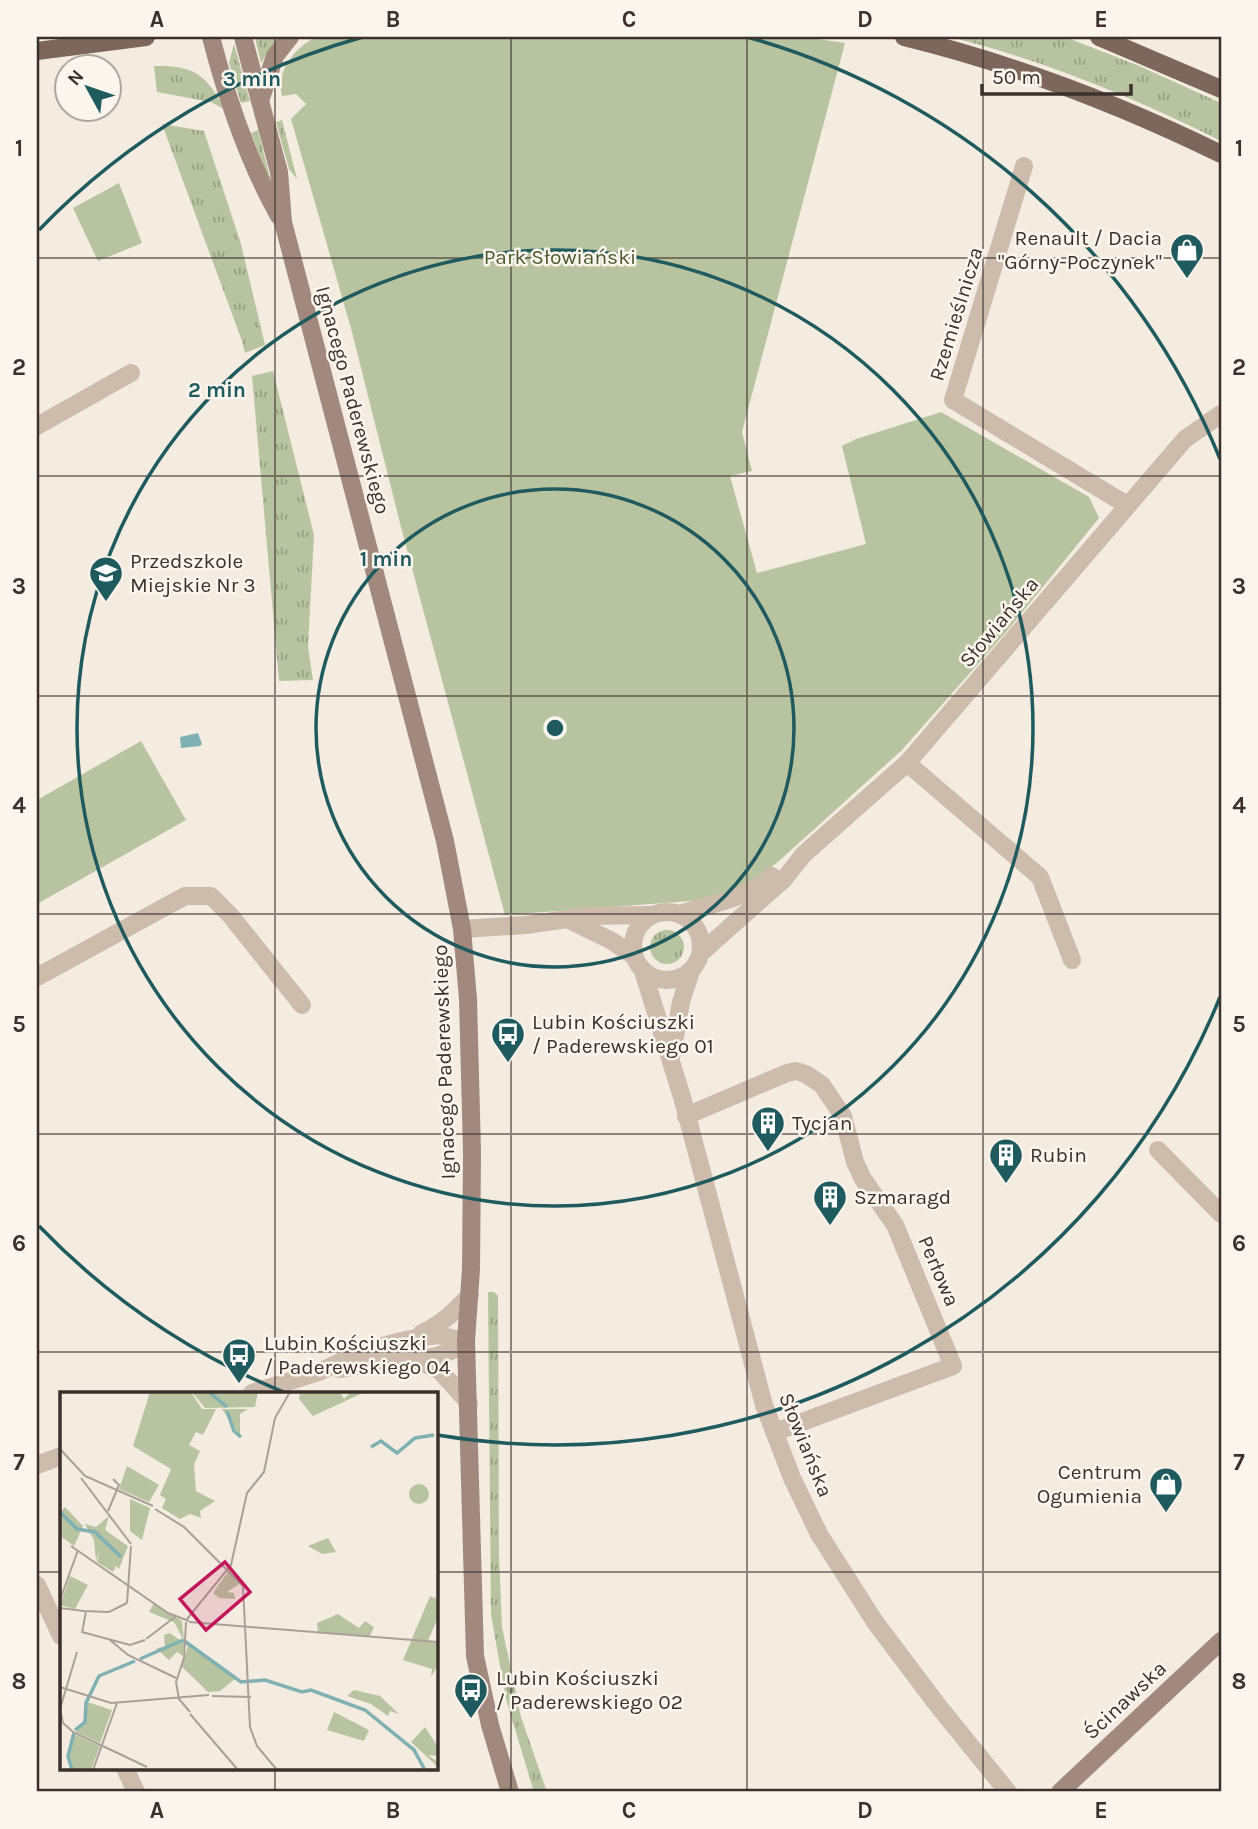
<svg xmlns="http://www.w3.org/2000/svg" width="1258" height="1829" font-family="Karla,sans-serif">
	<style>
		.grass { fill: url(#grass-tufts) }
		.green { fill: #b8c4a0 }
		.water { fill: #7fb0b2 }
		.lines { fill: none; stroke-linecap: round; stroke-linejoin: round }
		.street { stroke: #cdbbac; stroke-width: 18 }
		.secondary { stroke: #a18a7d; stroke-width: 18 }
		.primary { stroke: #7d675c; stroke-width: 18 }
		.grid { fill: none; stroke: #3b302b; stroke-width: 2; stroke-opacity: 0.55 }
		.ring { fill: none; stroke: #1f5a5e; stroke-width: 3.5 }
		.labels { text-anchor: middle; stroke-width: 5; stroke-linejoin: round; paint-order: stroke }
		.poi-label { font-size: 21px; fill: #3b302b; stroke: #fbf5ee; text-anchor: start }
		.park-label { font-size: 21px; fill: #4a5a2e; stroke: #fbf5ee }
		.street-label { font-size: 21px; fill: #3b302b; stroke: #fbf5ee }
		.inset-river { fill: none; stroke: #7fb0b2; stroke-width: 3.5 }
		.inset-road { fill: none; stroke: #aaa098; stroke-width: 2 }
		.view { fill: #c2185b; fill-opacity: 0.15; stroke: #c2185b; stroke-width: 3.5 }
		.inset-edge { fill: none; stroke: #3b302b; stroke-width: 3.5 }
		.centre { fill: #1f5a5e; stroke: #fbf5ee; stroke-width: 3.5 }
		.ring-label { font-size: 21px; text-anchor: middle; font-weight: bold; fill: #1f5a5e; stroke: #fbf5ee; stroke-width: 5; stroke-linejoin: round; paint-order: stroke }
		.neatline { fill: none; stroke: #3b302b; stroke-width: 2.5 }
		.grid-label { font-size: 23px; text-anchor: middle; font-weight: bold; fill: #3b302b }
	</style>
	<defs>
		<pattern id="grass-tufts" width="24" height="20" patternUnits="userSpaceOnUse" patternTransform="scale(1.75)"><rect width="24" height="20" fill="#b8c4a0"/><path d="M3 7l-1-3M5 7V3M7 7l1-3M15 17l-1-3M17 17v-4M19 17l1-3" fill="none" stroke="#97a083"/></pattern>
	</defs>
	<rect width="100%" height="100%" fill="#f4ebe1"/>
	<!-- grass -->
	<g class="grass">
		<polygon points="255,37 278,37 261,63"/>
		<path d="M950,37h115l72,28 84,38v38c-86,-43 -178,-81 -271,-104z"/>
		<polygon points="234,44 250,101 241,103 229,63"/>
		<path d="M154,66c39,-1 53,8 70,43l-13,-7 -54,-10z"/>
		<polygon points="282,120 297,179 289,169 276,122"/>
		<polygon points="162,124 204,131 241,244 265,345 245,353 242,341"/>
		<polygon points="258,130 270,178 269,179 251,133"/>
		<polygon points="273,371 314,535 308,647 313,680 279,681 252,376"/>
		<circle cx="667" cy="947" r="17"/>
		<polygon points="488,1292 494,1292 498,1296 499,1554 502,1627 521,1717 547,1792 534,1792 506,1699 491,1615"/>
	</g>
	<!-- green -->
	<g class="green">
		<path d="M316,37h488l41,6 -103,389 10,39 -22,5 27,97 109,-29 -24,-98 14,-7 85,-27 148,85 10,21 -92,113 -105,119 -122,110 -24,20 -52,20 -199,15 -103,-384 -50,-199 -61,-213 15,-15 -10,-10 -14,2c-6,-25 12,-48 34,-59z"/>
		<polygon points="119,183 142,243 98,261 73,208"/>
		<polygon points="141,741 186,820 37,904 37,800"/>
	</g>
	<!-- water -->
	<polygon class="water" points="198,733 202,744 200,746 181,748 180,737"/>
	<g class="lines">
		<!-- street -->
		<g class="street">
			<polyline points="1024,166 953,400 1127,505"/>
			<polyline points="37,426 131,373"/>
			<polyline points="907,763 1040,877 1072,960"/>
			<circle cx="667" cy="946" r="34"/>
			<path d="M679,914c33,-10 66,-15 93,-38"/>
			<polyline points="567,919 612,941 634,956"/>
			<polyline points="462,929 526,925 588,916 652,915"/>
			<polyline points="702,952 784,879 804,854 907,763 1185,439 1221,414"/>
			<polyline points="643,971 682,1097 764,1405 792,1478 819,1534 875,1622 939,1707 1008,1792"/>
			<polyline points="37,977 185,896 211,896 230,915 302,1005"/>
			<polyline points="672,1054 681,1002 691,971"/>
			<polyline points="686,1116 787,1073 796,1071 806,1074 822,1085 843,1116 855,1162 863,1179 895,1225 953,1366 775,1432"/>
			<polyline points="1158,1150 1221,1214"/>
			<path d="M422,1333c20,-9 33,-22 48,-38"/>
			<polyline points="417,1360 440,1371 469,1403"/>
			<path d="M340,1369c16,-3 33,-6 49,-7 27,-3 56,-2 77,-21"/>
			<polyline points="252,1393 319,1372 363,1351 406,1340 437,1335 466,1341"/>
			<polyline points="37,1465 61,1456"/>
			<polyline points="37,1585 61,1636"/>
			<polyline points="125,1768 136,1792"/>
		</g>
		<!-- secondary -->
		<g class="secondary">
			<path d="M211,37c16,62 37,124 68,179"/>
			<polyline points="243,37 279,172 283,222 445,841 462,929 468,999 472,1152 471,1269 466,1341 475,1656 490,1725 510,1792"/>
			<polyline points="260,101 275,56 290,37"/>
			<polyline points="1060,1792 1221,1641"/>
		</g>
		<!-- primary -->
		<g class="primary">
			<path d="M904,37c110,27 215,67 317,117"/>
			<polyline points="1099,37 1221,89"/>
			<polyline points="37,51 146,37"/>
		</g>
	</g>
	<!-- grid -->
	<path class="grid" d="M275,37v1356M511,37v1755M747,37v1755M983,37v1755M37,258h1184M37,476h1184M37,696h1184M37,914h1184M37,1134h1184M37,1352h1184M37,1572h24M436,1572h785M275,1768v24"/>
	<!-- distance rings -->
	<g class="ring">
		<circle cx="555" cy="728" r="239"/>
		<circle cx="555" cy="728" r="478"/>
		<path d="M1220 997A717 717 0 0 1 437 1435M286 1393A717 717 0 0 1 39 1226M39 230A717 717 0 0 1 363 37M747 37A717 717 0 0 1 1220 459"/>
	</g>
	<!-- icons -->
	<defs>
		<g id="shop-pin" transform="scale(1.75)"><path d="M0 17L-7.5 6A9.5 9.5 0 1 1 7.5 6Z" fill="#1f5a5e" stroke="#fbf5ee"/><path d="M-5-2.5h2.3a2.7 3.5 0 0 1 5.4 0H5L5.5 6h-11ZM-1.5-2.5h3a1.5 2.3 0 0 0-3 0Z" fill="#fff"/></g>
		<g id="school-pin" transform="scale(1.75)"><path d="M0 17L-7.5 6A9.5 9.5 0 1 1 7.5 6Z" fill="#1f5a5e" stroke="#fbf5ee"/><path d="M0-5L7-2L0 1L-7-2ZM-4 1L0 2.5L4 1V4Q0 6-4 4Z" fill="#fff"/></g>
		<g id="bus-pin" transform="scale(1.75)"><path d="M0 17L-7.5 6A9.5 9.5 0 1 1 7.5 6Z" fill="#1f5a5e" stroke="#fbf5ee"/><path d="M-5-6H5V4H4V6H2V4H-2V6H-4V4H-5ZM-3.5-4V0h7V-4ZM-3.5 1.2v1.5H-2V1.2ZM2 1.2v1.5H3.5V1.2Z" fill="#fff"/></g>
		<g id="building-pin" transform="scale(1.75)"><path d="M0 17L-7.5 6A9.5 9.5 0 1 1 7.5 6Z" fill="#1f5a5e" stroke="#fbf5ee"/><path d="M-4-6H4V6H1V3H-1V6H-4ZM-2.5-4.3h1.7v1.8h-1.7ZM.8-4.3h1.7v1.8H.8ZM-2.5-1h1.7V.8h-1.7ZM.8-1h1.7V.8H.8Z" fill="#fff"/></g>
	</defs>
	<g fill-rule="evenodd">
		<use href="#shop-pin" x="1187" y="250"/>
		<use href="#school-pin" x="106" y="573"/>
		<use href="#bus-pin" x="508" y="1034"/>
		<use href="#building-pin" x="768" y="1123"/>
		<use href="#building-pin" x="1006" y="1155"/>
		<use href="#building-pin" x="830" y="1197"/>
		<use href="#bus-pin" x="239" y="1355"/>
		<use href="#shop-pin" x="1166" y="1484"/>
		<use href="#bus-pin" x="471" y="1690"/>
	</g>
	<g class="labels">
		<!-- poi labels -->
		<g class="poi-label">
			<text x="1162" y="245" text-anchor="end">Renault / Dacia<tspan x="1162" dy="24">"Górny-Poczynek"</tspan></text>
			<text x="130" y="568">Przedszkole<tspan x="130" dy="24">Miejskie Nr 3</tspan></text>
			<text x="532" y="1029">Lubin Kościuszki<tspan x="532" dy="24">/ Paderewskiego 01</tspan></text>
			<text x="792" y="1130">Tycjan</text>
			<text x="1030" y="1162">Rubin</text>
			<text x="854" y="1204">Szmaragd</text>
			<text x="264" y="1350">Lubin Kościuszki<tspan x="264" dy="24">/ Paderewskiego 04</tspan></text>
			<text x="1142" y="1479" text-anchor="end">Centrum<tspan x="1142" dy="24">Ogumienia</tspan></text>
			<text x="496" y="1685">Lubin Kościuszki<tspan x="496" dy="24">/ Paderewskiego 02</tspan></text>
		</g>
		<!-- park labels -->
		<g class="park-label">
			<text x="560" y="264">Park Słowiański</text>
		</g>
		<!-- street labels -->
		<g class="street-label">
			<text transform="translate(956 314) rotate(-73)" y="7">Rzemieślnicza</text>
			<text transform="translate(353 400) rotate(75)" y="7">Ignacego Paderewskiego</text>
			<text transform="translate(999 622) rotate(-50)" y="7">Słowiańska</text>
			<text transform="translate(444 1062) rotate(-92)" y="7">Ignacego Paderewskiego</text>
			<text transform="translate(939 1271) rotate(67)" y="7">Perłowa</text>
			<text transform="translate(806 1445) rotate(68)" y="7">Słowiańska</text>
			<text transform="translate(1125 1700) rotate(-43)" y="7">Ścinawska</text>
		</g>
	</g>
	<!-- overview -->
	<g transform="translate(60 1392)">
		<rect width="378" height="378" fill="#f4ebe1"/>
		<path d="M132,0h66l-3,15 -50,1zM67,74l32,19 -10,17 -30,-13z" fill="#b8c4a0"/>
		<path d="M240,0h40l4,7 7,-7h14l-52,24 -14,-17zM162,17h26l-8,5v22zM349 102a10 10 0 1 1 20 0a10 10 0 1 1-20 0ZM268,146l8,14 -14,2 -14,-8zM370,204l8,3v18l-10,24 10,2v22l-7,12 1,-8 -29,-9zM294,298l26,6 19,18 -9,-3 -2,5 -17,-12 -24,-8zM274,320l35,18 -5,11 -37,-11zM365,335l13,20v9l-10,-1 10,7v5l-27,-25z" fill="#b8c4a0"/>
		<path d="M70,107l20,9 -8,32 -12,-9z" fill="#b8c4a0"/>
		<path d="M90,0h41l11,17h14l-13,26 -7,-3 -7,13 11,6 -6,13 2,27 19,10 -15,10 1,7 -11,-4 -10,5 -18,-11 4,-9 -6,-4 11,-26 -38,-23zM5,115l18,19 -9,20 -14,-10v-24zM49,124l-4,14 23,16 -9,23 -3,-3 -3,6 -16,-10 3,-12 -4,11 -2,-21 -9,-16 11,3zM169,178l12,13 -14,9 7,1 1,6 -16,-1 -6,-5zM10,184l18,9 -13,24 -15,-4zM94,211l28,18 2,20 -10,-19 -25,-10zM278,222l21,14 6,-7 9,6 -4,9 -52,-4 -1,-9zM110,241l14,10 -1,13 -6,-4 -8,8 -13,-12 9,-1 -1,-12zM128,253l47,34 -15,12 -12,1 -26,-25zM27,310l25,8 -12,33 -24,-11 10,-12zM14,342l26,12 -9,24h-19l-3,-14z" fill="#b8c4a0"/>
		<path class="inset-river" d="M149,0l18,15M167,19l7,20 7,6M311,55l10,-6 16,12 18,-15 19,-3M0,120l17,17 18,3 26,25M123,248l58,42 24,-2 37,12 9,-2 54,20 49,40 11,20M80,267l43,-19M15,338l10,-8 1,-19 13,-27 36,-15M12,378l-4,-14 6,-23"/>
		<path class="inset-road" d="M0,57l25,27 68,30M21,86l50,66M95,117l29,18 59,59 7,141 7,19 20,24M48,119l11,-26 -6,-6M11,154l97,67 21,8M0,208l18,-50M67,211l4,-57M0,216l24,3M24,219l25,1 18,-9M127,227l44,-54 16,-72 17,-21 11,-54 15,-26M126,230l-2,36 -8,24 3,17 11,13M129,230l249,20M22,240l48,13 15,-5M22,241l4,-22M86,247l29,-22M50,248l18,15 48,23M17,260l-17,57 3,14 10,9 74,35M0,295l51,16 98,-8M152,304l39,1M130,322l48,56M33,378l24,-67"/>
		<path class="view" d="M165,170l25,30 -44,38 -26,-31z"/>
		<rect width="378" height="378" class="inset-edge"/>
	</g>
	<circle cx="555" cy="728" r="10" class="centre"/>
	<g class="ring-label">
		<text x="252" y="86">3 min</text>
		<text x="217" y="397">2 min</text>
		<text x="386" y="566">1 min</text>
	</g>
	<!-- border -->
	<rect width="1258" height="1829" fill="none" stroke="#fbf5ee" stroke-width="77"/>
	<!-- north arrow -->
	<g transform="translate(88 88) rotate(310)"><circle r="33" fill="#fbf5ee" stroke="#aea6a0" stroke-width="2"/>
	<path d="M0-5L12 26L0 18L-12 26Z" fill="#1f5a5e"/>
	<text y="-10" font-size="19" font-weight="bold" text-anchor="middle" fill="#3b302b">N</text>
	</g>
	<!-- scale -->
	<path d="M982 84v10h149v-10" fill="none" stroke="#3b302b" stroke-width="3.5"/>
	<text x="992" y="84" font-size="21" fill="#3b302b" stroke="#fbf5ee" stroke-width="5" paint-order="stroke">50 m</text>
	<rect x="38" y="38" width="1182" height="1752" class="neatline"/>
	<g class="grid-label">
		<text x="157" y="27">A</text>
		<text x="393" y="27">B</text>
		<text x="629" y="27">C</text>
		<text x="865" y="27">D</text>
		<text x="1101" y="27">E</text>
		<text x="19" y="156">1</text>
		<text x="1239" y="156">1</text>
		<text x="19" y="375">2</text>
		<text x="1239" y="375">2</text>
		<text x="19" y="594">3</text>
		<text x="1239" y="594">3</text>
		<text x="19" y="813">4</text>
		<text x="1239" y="813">4</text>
		<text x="19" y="1032">5</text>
		<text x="1239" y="1032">5</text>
		<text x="19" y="1251">6</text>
		<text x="1239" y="1251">6</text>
		<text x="19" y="1470">7</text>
		<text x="1239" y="1470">7</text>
		<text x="19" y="1689">8</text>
		<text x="1239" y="1689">8</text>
		<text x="157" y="1818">A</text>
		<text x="393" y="1818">B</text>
		<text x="629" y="1818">C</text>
		<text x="865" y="1818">D</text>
		<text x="1101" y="1818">E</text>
	</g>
</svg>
